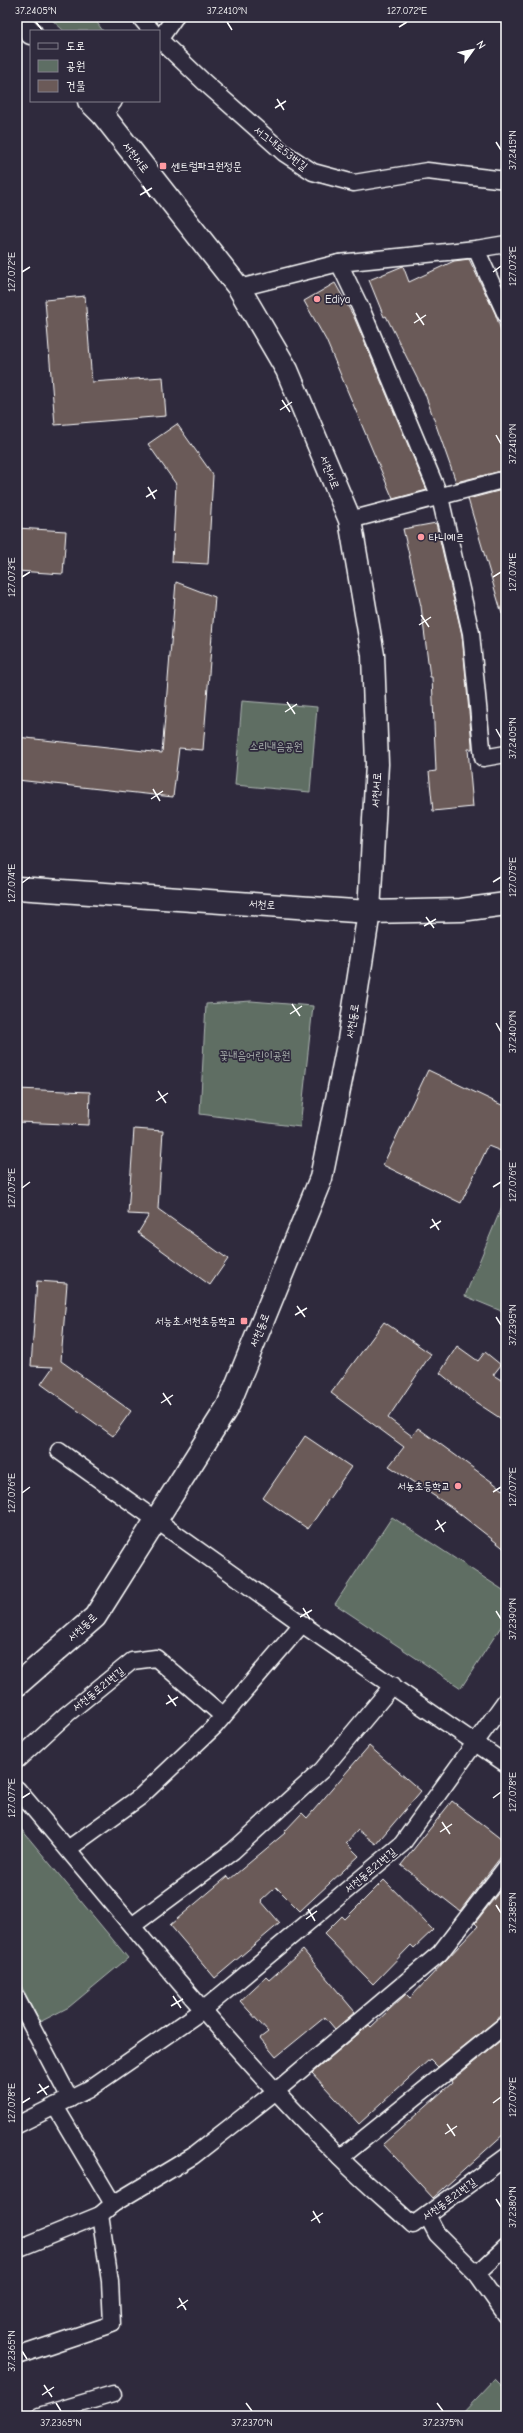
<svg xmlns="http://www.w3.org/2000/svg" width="523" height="2433" font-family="'Comic Neue','Poor Story',sans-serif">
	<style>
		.green { fill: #5e6e64; stroke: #aeb6b2 }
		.building { fill: #6b5a58; stroke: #fff }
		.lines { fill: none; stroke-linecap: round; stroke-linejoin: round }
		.street-casing { stroke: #fff; stroke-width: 19 }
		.secondary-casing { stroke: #fff; stroke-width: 25 }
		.street { stroke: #2f2a3d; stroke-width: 16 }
		.secondary { stroke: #2f2a3d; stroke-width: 22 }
		.ticks { fill: none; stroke: #fff; stroke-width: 1.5 }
		.poi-dot { fill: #ff9aa2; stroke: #2f2a3d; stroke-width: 1.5 }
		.labels { text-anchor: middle; stroke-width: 3.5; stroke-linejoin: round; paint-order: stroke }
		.street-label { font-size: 11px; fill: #fff; stroke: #2f2a3d }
		.poi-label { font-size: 11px; fill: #fff; stroke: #2f2a3d; text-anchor: start }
		.park-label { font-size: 11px; fill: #aeb6b2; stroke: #2f2a3d }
		.neatline { fill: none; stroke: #fff; stroke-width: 1.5 }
		.ticks-label { font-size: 10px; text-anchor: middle; fill: #fff }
	</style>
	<rect width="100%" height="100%" fill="#2f2a3d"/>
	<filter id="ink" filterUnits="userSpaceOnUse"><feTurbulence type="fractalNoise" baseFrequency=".025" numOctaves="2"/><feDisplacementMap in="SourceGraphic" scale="8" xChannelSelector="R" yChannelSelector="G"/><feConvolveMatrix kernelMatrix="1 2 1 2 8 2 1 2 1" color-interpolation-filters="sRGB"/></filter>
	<g filter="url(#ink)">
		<!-- green -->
		<g class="green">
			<polygon points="49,17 93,17 103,31 64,31"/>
			<polygon points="242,701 317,707 310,792 235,785"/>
			<polygon points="251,1001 313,1006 300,1127 200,1114 206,1004"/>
			<polygon points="505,1199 506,1199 506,1313 465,1296"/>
			<polygon points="392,1517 506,1592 506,1619 461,1688 335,1604"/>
			<polygon points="17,1824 128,1958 69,2007 40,2022 17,1978"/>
			<polygon points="495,2379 506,2390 506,2416 460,2416"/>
		</g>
		<!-- building -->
		<g class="building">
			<polygon points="469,259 495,313 503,336 506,334 506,470 456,482 425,394 386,316 384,317 369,280 403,266 409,282 454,261"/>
			<polygon points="335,283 354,317 427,490 393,499 326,340 304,301"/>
			<polygon points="85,296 92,382 163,377 166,416 55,425 45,300"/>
			<polygon points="177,424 213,475 208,564 172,562 176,484 148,444"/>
			<polygon points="506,489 506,614 502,614 468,499"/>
			<polygon points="436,523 462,635 472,744 472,749 468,749 473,807 433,811 429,772 436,771 432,677 430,677 421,606 403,529"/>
			<polygon points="17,528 66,531 63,574 17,571"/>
			<polygon points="176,582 215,597 203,750 179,748 173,797 17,780 17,737 162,753"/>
			<polygon points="428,1070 506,1107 506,1153 488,1146 461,1203 383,1165"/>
			<polygon points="17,1089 90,1092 89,1125 17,1122"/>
			<polygon points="134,1129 163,1131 158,1209 228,1259 210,1285 138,1233 149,1215 128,1214"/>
			<polygon points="37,1281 67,1283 61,1361 131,1411 113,1436 41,1384 53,1367 31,1366"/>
			<polygon points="384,1322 431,1354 388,1418 412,1436 418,1428 506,1492 506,1550 451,1507 389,1466 404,1447 331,1393"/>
			<polygon points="457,1346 478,1361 485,1352 501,1365 493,1375 506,1383 506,1422 474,1401 440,1373"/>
			<polygon points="305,1436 351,1467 308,1529 263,1498"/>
			<polygon points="369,1746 421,1791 376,1844 358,1830 346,1843 359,1856 300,1911 276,1887 261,1901 280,1923 215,1978 170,1925 228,1876 230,1879 285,1833 284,1832 302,1813 307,1818"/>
			<polygon points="452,1801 506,1843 506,1850 460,1911 401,1865"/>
			<polygon points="384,1880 433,1930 414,1948 411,1945 373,1984 324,1934 342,1916 345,1919"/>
			<polygon points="500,1891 506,1896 506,2015 500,2017 438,2067 430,2059 359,2124 312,2073 369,2025 371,2027 406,1994 410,1998 478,1926 475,1923"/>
			<polygon points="303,1950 355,2012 335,2029 325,2017 276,2057 260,2038 268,2032 240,2001 266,1977 269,1980"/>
			<polygon points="506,2036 506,2132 433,2198 383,2144 452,2083 451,2081"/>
		</g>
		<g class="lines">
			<!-- street casing -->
			<g class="street-casing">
				<g id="street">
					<polyline points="140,17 152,31"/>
					<polyline points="159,39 203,81 284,153 313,172 354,183 427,171 506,180"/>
					<polyline points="159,40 175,17"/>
					<polyline points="103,115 114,101"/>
					<polyline points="506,244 476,249 506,315"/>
					<polyline points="476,249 339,263 363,313 440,497 471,633 483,758 506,754"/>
					<polyline points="239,288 339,263"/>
					<polyline points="350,520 506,479"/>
					<polyline points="59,1451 302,1624 506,1764"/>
					<polyline points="17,1760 67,1714 132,1661 156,1658 223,1716"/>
					<path d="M17,1789c106,125 207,253 323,369 23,23 49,45 73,67l93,-68"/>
					<polyline points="68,1849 140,1797 214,1727 302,1624"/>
					<polyline points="132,1926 233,1851 322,1770 393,1685"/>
					<polyline points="17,1998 70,2099"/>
					<polyline points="55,2106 113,2204"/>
					<polyline points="17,2125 89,2089 203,2010 402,1844 506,1700"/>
					<polyline points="340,2158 506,2024"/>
					<polyline points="427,2215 437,2234 477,2274 506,2315"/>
					<polyline points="17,2249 100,2215 113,2204 193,2156 276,2091 440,1953 506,1867"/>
					<polyline points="477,2274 506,2247"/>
					<polyline points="17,2356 112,2324 110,2281 100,2215"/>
					<polyline points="39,2416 113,2394"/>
				</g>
			</g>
			<!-- secondary casing -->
			<g class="secondary-casing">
				<g id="secondary">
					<polyline points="17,18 31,33"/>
					<polyline points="17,888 369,912 461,910 506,904"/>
					<polyline points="17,1685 95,1617 228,1406 321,1178 349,1040 369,912 377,764 373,655 350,520 287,370 239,288 103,115 89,101"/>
				</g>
			</g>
			<!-- street -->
			<use href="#street" class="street"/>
			<!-- secondary -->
			<use href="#secondary" class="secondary"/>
		</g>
	</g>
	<!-- ticks -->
	<path class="ticks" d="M36,22l6,8M227,22l5,8M399,27l8,-5M277,99l7,11M275,108l11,-7M496,142l5,8M143,186l7,11M140,195l12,-7M22,272l8,-5M493,272l8,-6M416,313l8,12M414,323l12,-8M282,400l8,12M280,410l12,-8M496,435l5,9M148,487l7,12M146,497l11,-7M22,577l8,-5M493,577l8,-5M421,615l8,12M419,625l12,-8M287,702l8,12M285,712l12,-8M496,729l5,9M153,789l7,12M151,799l12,-8M493,882l8,-5M22,883l8,-6M426,917l8,11M424,926l12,-7M292,1004l8,12M290,1014l12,-8M496,1023l5,9M158,1091l8,12M156,1101l12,-8M493,1187l8,-5M22,1188l8,-6M432,1219l7,11M430,1228l11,-7M297,1306l8,11M295,1315l12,-7M496,1317l5,8M163,1393l8,12M161,1403l12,-8M493,1492l8,-5M22,1493l8,-6M437,1520l7,12M435,1530l11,-8M303,1608l7,11M496,1611l5,8M300,1617l12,-7M168,1695l8,11M166,1704l12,-7M22,1798l8,-5M493,1798l8,-6M442,1822l8,12M440,1832l12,-8M496,1905l5,8M308,1909l7,12M306,1919l11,-8M173,1996l8,12M171,2006l12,-7M39,2084l8,11M37,2093l12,-7M22,2103l8,-5M493,2103l8,-6M447,2124l8,12M445,2134l12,-8M496,2199l5,8M313,2211l7,12M311,2221l12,-8M179,2298l7,12M177,2308l11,-8M22,2351l5,8M44,2385l8,12M42,2395l12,-8M56,2403l5,8M246,2403l6,8M437,2403l6,8"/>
	<!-- markers -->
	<g class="poi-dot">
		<rect x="159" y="162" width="8" height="8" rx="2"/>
		<circle cx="317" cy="299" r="4"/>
		<circle cx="421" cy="537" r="4"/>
		<rect x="240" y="1317" width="8" height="8" rx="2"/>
		<circle cx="458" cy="1486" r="4"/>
	</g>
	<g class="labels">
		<!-- street labels -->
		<g class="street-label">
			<text transform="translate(281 148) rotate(38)" y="4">서그내로53번길</text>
			<text transform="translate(136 157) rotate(52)" y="4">서천서로</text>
			<text transform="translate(330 472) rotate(68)" y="4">서천서로</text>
			<text transform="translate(376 790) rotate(-87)" y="4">서천서로</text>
			<text transform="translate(262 904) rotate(4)" y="4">서천로</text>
			<text transform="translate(352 1021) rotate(-81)" y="4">서천동로</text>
			<text transform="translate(259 1330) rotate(-68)" y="4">서천동로</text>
			<text transform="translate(82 1627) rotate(-44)" y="4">서천동로</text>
			<text transform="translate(98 1689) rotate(-39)" y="4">서천동로21번길</text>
			<text transform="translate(370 1870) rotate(-40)" y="4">서천동로21번길</text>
			<text transform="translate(449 2199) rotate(-36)" y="4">서천동로21번길</text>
		</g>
		<!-- poi labels -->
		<g class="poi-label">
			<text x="171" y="170">센트럴파크원정문</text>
			<text x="325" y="303">Ediya</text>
			<text x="429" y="541">타니예르</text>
			<text x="236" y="1325" text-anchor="end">서능초.서천초등학교</text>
			<text x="450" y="1490" text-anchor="end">서농초등학교</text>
		</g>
		<!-- park labels -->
		<g class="park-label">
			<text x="276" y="750">소리내음공원</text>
			<text x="255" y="1059">꽃내음어린이공원</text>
		</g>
	</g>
	<!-- margin -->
	<rect width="523" height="2433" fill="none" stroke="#2f2a3d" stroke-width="44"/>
	<!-- legend -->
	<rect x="30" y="30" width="130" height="72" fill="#2f2a3d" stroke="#827f8b"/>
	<rect x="38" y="43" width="20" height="6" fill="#2f2a3d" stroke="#827f8b"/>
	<text x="66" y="50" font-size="12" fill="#ffffff">도로</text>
	<rect x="38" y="60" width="20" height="12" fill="#5e6e64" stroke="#827f8b"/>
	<text x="66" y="70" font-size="12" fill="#ffffff">공원</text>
	<rect x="38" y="80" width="20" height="12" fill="#6b5a58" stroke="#827f8b"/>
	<text x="66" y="90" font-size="12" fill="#ffffff">건물</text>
	<!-- north arrow -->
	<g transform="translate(473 50) rotate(57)" stroke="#2f2a3d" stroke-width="3" paint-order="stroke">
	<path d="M0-3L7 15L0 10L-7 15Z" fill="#ffffff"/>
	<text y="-6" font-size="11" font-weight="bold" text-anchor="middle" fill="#ffffff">N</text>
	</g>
	<rect x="22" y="22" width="479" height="2389" class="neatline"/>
	<g class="ticks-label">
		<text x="36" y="14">37.2405°N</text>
		<text x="227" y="14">37.2410°N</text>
		<text x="407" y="14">127.072°E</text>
		<text transform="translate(512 150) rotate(-90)" y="4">37.2415°N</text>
		<text transform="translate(512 266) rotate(-90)" y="4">127.073°E</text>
		<text transform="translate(11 272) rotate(-90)" y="4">127.072°E</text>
		<text transform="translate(512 444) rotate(-90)" y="4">37.2410°N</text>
		<text transform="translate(512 572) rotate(-90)" y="4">127.074°E</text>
		<text transform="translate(11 577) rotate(-90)" y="4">127.073°E</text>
		<text transform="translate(512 738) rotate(-90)" y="4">37.2405°N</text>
		<text transform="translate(512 877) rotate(-90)" y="4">127.075°E</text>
		<text transform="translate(11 883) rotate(-90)" y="4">127.074°E</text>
		<text transform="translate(512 1032) rotate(-90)" y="4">37.2400°N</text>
		<text transform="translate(512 1182) rotate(-90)" y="4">127.076°E</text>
		<text transform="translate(11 1188) rotate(-90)" y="4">127.075°E</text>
		<text transform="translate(512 1325) rotate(-90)" y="4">37.2395°N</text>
		<text transform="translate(512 1487) rotate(-90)" y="4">127.077°E</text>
		<text transform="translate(11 1493) rotate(-90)" y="4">127.076°E</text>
		<text transform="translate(512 1619) rotate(-90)" y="4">37.2390°N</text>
		<text transform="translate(512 1792) rotate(-90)" y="4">127.078°E</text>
		<text transform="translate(11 1798) rotate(-90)" y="4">127.077°E</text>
		<text transform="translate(512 1913) rotate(-90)" y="4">37.2385°N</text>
		<text transform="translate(512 2097) rotate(-90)" y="4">127.079°E</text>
		<text transform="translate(11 2103) rotate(-90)" y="4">127.078°E</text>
		<text transform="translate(512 2207) rotate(-90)" y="4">37.2380°N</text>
		<text transform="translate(11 2351) rotate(-90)" y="4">37.2365°N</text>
		<text x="61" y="2426">37.2365°N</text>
		<text x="252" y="2426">37.2370°N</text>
		<text x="443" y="2426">37.2375°N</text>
	</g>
</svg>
